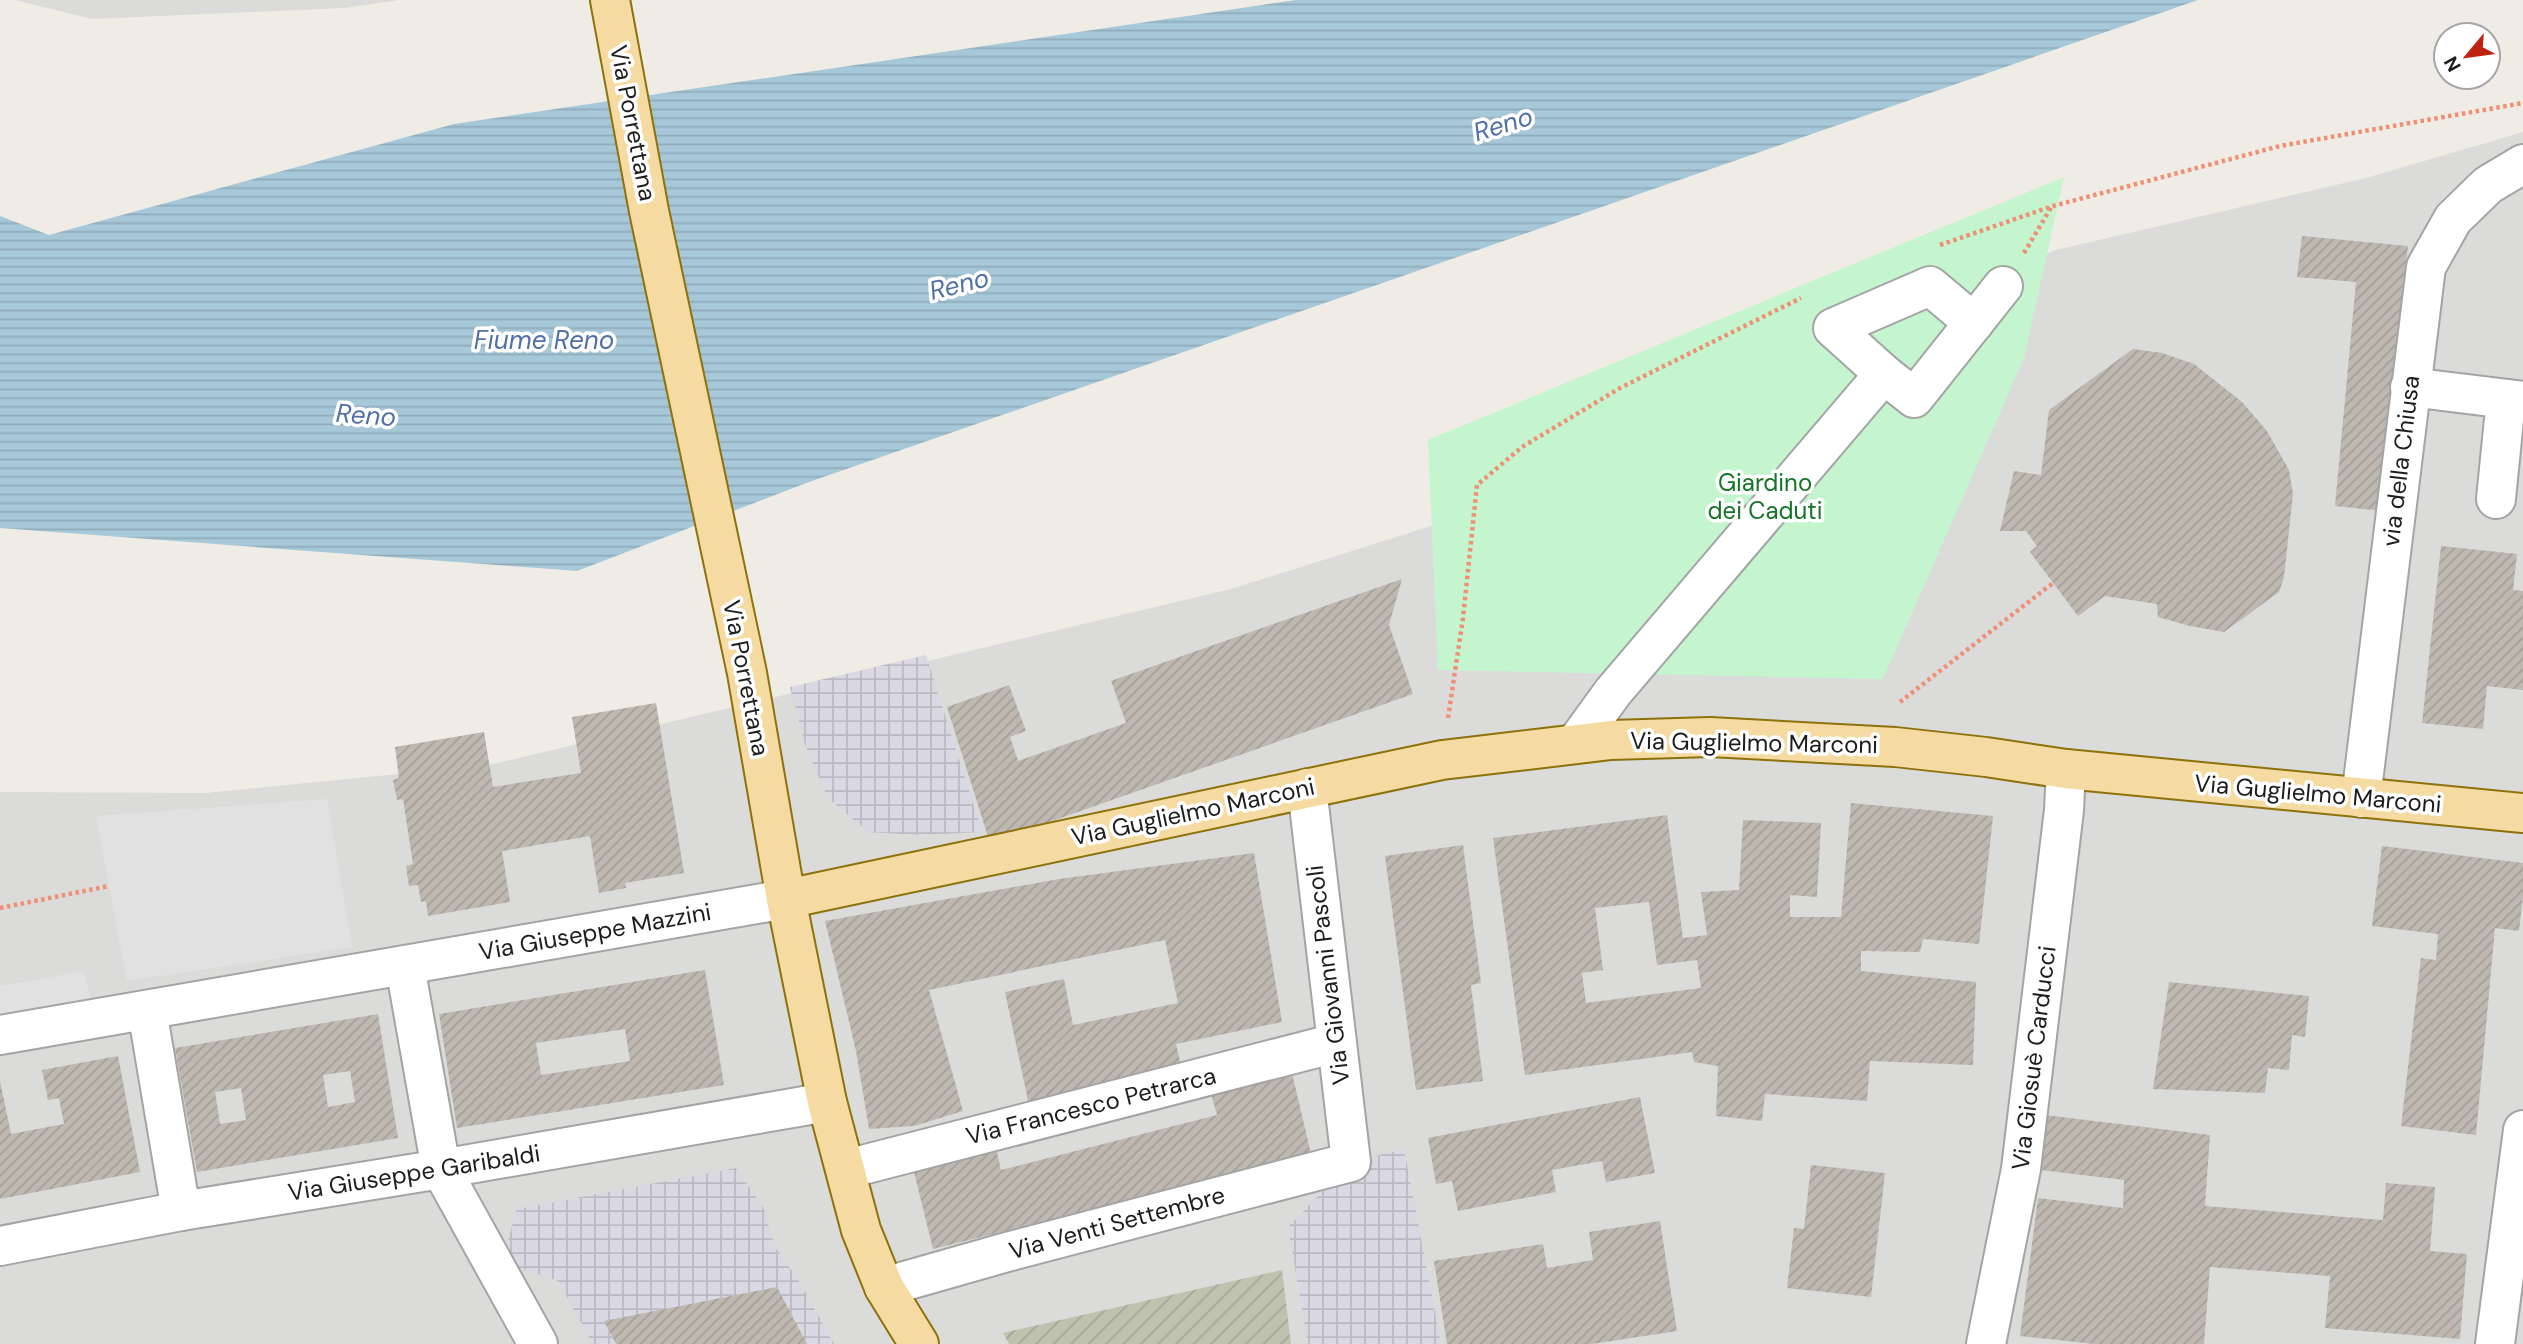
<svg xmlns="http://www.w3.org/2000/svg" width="2523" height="1344" font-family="'DM Sans',sans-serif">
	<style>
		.residential { fill: #dbdbda }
		.construction { fill: url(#construction-furrows) }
		.park { fill: #c4f5ce }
		.parking { fill: #e1e1e1 }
		.plaza { fill: url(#plaza-grid) }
		.water { fill: url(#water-rules) }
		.building { fill: url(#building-hatch); fill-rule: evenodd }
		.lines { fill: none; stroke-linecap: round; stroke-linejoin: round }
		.minor-casing { stroke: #a4a4a4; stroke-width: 42 }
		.major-casing { stroke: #8d710a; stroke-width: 42 }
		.path { stroke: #f08f73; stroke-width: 4.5; stroke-dasharray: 3.5 3.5; stroke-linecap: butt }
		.minor { stroke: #fff; stroke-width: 38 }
		.major { stroke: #f5dba2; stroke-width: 38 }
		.labels { text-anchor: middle; stroke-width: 7; stroke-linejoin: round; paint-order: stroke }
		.street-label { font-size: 24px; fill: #1d1d1d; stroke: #fff }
		.park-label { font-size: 24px; fill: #137427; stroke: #fff }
		.water-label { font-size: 26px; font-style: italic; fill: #5171a6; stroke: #fff }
	</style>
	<defs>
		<pattern id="construction-furrows" width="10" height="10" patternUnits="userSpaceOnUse" patternTransform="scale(1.75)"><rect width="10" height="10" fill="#c0c2b0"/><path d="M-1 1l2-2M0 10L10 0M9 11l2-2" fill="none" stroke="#a5a697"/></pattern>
		<pattern id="plaza-grid" width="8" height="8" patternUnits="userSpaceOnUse" patternTransform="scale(1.75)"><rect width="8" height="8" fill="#dad8e3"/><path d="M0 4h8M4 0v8" fill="none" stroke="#bbb9c2"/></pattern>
		<pattern id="water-rules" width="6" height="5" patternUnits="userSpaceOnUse" patternTransform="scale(1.75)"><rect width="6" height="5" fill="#a7c8d9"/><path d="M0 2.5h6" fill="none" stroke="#8fabba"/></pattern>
		<pattern id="building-hatch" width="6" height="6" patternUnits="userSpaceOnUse" patternTransform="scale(1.75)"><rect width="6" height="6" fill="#beb8b1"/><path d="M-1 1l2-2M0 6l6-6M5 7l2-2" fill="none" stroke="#a39e98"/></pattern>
	</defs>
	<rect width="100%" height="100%" fill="#eeece4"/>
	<!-- residential -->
	<g class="residential">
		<polygon points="15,0 399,0 344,8 92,19"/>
		<polygon points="2523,132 2523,1344 0,1344 0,792 206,793 489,765 1231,589 1571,482 1727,380 2056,250 2366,178"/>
	</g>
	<!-- construction -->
	<polygon class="construction" points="1282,1270 1291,1344 1009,1344 1003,1333"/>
	<!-- park -->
	<polygon class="park" points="2064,177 2024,358 1883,679 1438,670 1428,440"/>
	<!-- parking -->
	<g class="parking">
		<polygon points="327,799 352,947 127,981 96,816"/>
		<polygon points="84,971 95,1017 0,1035 0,986"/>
	</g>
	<!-- plaza -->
	<g class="plaza">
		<polygon points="926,655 982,832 919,835 868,832 828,798 805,745 790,687"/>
		<polygon points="1404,1149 1441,1344 1308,1344 1288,1227 1351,1162"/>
		<polygon points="736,1168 763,1207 775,1247 797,1278 834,1344 807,1344 777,1287 605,1321 616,1344 593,1344 558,1281 502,1262 517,1209"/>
	</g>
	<!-- water -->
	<polygon class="water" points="1296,0 2198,0 809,482 577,571 0,528 0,216 49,235 454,124"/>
	<!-- building -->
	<g class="building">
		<polygon points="2302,236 2408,246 2382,511 2335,506 2356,282 2297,277"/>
		<polygon points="2133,349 2162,353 2194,364 2242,402 2267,431 2289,470 2293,494 2284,577 2279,592 2224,632 2190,626 2158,617 2157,604 2105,596 2078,616 2030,552 2037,546 2026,531 2000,531 2014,471 2041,475 2049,410"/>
		<polygon points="2441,546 2517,554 2513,590 2523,591 2523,690 2487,686 2483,729 2422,723"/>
		<polygon points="1402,579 1389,625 1413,694 990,843 947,707 1009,685 1026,731 1010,737 1018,761 1126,723 1111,681"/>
		<polygon points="656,703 684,873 625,883 626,888 599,893 590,836 502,851 510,902 428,916 426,901 421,902 418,885 409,886 406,866 413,864 403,799 397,800 393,780 399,778 395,747 484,732 493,787 581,773 572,717"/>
		<path d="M1851,803l142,13 -14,128 -56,-5 -3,13 -59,-1v20l115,11 -3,83 -103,-4 -3,40 -102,-7 -3,27 -46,-5 2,-50 -24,-4 -2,-10 -167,23 -32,-237 174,-23 16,123 24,-3 -6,-43 38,-2 4,-70 78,3 -4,74 -27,-2v22h51zM1649,902l8,63 40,-5 4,28 -115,15 -4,-30 21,-3 -8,-62z"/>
		<polygon points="1463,845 1481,983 1471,985 1483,1081 1416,1090 1385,856"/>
		<polygon points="2382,846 2523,863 2523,896 2519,931 2495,928 2476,1135 2401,1126 2421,958 2436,960 2438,934 2372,926"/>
		<polygon points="1254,853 1282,1022 1176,1044 1183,1074 1030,1110 1005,992 1064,979 1073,1025 1178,1003 1165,940 929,990 963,1111 914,1126 869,1129 856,1051 825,921 1059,879"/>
		<path d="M705,970l19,115 -267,43 -18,-114zM625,1029l5,32 -89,14 -5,-32z"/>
		<polygon points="2169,982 2309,996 2305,1037 2292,1035 2289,1070 2268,1068 2265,1093 2153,1089"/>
		<path d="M378,1014l20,124 -201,34 -22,-124zM350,1071l5,31 -27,5 -5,-32zM241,1088l5,32 -26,4 -5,-32z"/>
		<polygon points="118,1056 140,1172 0,1199 0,1081 11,1134 64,1124 59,1098 48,1100 42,1070"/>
		<polygon points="1292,1073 1312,1158 1185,1186 933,1249 912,1164 995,1144 1001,1170 1217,1115 1211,1093"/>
		<polygon points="1640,1097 1655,1173 1606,1182 1602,1161 1552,1170 1556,1192 1458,1211 1452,1181 1436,1184 1428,1138"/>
		<polygon points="2045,1115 2210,1135 2205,1206 2383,1220 2386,1183 2435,1187 2430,1251 2467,1254 2460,1339 2325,1328 2330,1276 2210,1267 2204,1344 2094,1344 2020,1336 2038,1198 2123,1208 2124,1180 2040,1170"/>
		<polygon points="1811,1165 1885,1173 1871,1297 1787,1288 1794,1228 1804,1229"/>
		<polygon points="1660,1221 1677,1331 1592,1344 1447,1344 1434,1261 1543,1244 1547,1268 1593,1260 1589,1232"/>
		<polygon points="777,1287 807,1344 616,1344 604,1321"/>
	</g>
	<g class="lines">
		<!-- minor casing -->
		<g class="minor-casing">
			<g id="minor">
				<polyline points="1884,374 1833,328 1930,286 1974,323"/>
				<polyline points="2410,387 2523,401"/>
				<polyline points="2496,499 2506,399"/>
				<polyline points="1576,743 1613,692 1884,374 1914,398 2003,286"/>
				<polyline points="2361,798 2426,267 2453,219 2488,185 2523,164"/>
				<polyline points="405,966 441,1169 538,1344"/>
				<polyline points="147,1010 181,1211"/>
				<polyline points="0,1035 786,899"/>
				<polyline points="847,1169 1336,1043"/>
				<polyline points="0,1246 181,1211 441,1169 827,1102"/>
				<polyline points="884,1287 1007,1252 1351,1162 1307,788"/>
				<polyline points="1986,1344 2021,1169 2064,810 2066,769"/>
				<polyline points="2495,1344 2523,1130"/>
			</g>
		</g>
		<!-- major casing -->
		<g class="major-casing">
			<g id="major">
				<polyline points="610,0 649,211 747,673 786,899 827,1102 861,1230 884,1287 919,1344"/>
				<polyline points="786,899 1442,760 1611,740 1710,737 1895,747 1986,757 2066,769 2523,813"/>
			</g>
		</g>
		<!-- path -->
		<g class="path">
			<polyline points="1940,245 2053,206 2280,146 2523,103"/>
			<polyline points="2024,253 2052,206"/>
			<polyline points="1900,702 2053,583"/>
			<polyline points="1448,718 1463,618 1477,485 1522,447 1620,388 1801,298"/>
			<polyline points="0,908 109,886"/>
		</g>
		<!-- minor -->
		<use href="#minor" class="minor"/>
		<!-- major -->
		<use href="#major" class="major"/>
	</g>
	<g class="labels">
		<!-- street labels -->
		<g class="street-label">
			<text transform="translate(633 123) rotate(79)" y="8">Via Porrettana</text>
			<text transform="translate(2401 461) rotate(-83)" y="8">via della Chiusa</text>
			<text transform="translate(746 678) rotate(79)" y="8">Via Porrettana</text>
			<text transform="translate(1754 743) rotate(1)" y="8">Via Guglielmo Marconi</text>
			<text transform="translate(2318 794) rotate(5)" y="8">Via Guglielmo Marconi</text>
			<text transform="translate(1193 812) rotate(-12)" y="8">Via Guglielmo Marconi</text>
			<text transform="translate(595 932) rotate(-10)" y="8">Via Giuseppe Mazzini</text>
			<text transform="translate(1328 975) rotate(-97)" y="8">Via Giovanni Pascoli</text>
			<text transform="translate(2034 1058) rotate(-83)" y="8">Via Giosuè Carducci</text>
			<text transform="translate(1091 1106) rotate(-14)" y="8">Via Francesco Petrarca</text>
			<text transform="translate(414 1173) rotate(-9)" y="8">Via Giuseppe Garibaldi</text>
			<text transform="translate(1117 1223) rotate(-15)" y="8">Via Venti Settembre</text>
		</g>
		<!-- park labels -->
		<g class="park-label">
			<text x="1765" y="491">Giardino<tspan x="1765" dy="28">dei Caduti</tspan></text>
		</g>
		<!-- water labels -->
		<g class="water-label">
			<text transform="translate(1503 124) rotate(-17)" y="9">Reno</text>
			<text transform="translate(959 284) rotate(-14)" y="9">Reno</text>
			<text x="544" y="349">Fiume Reno</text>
			<text transform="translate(366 415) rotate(4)" y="9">Reno</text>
		</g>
	</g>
	<!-- north arrow -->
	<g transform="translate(2467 56) rotate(241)"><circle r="33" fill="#ffffff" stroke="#a5a5a5" stroke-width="2"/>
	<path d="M0-5L12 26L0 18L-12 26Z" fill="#bd230e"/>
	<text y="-10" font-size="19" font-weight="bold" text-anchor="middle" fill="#1d1d1d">N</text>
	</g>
</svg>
